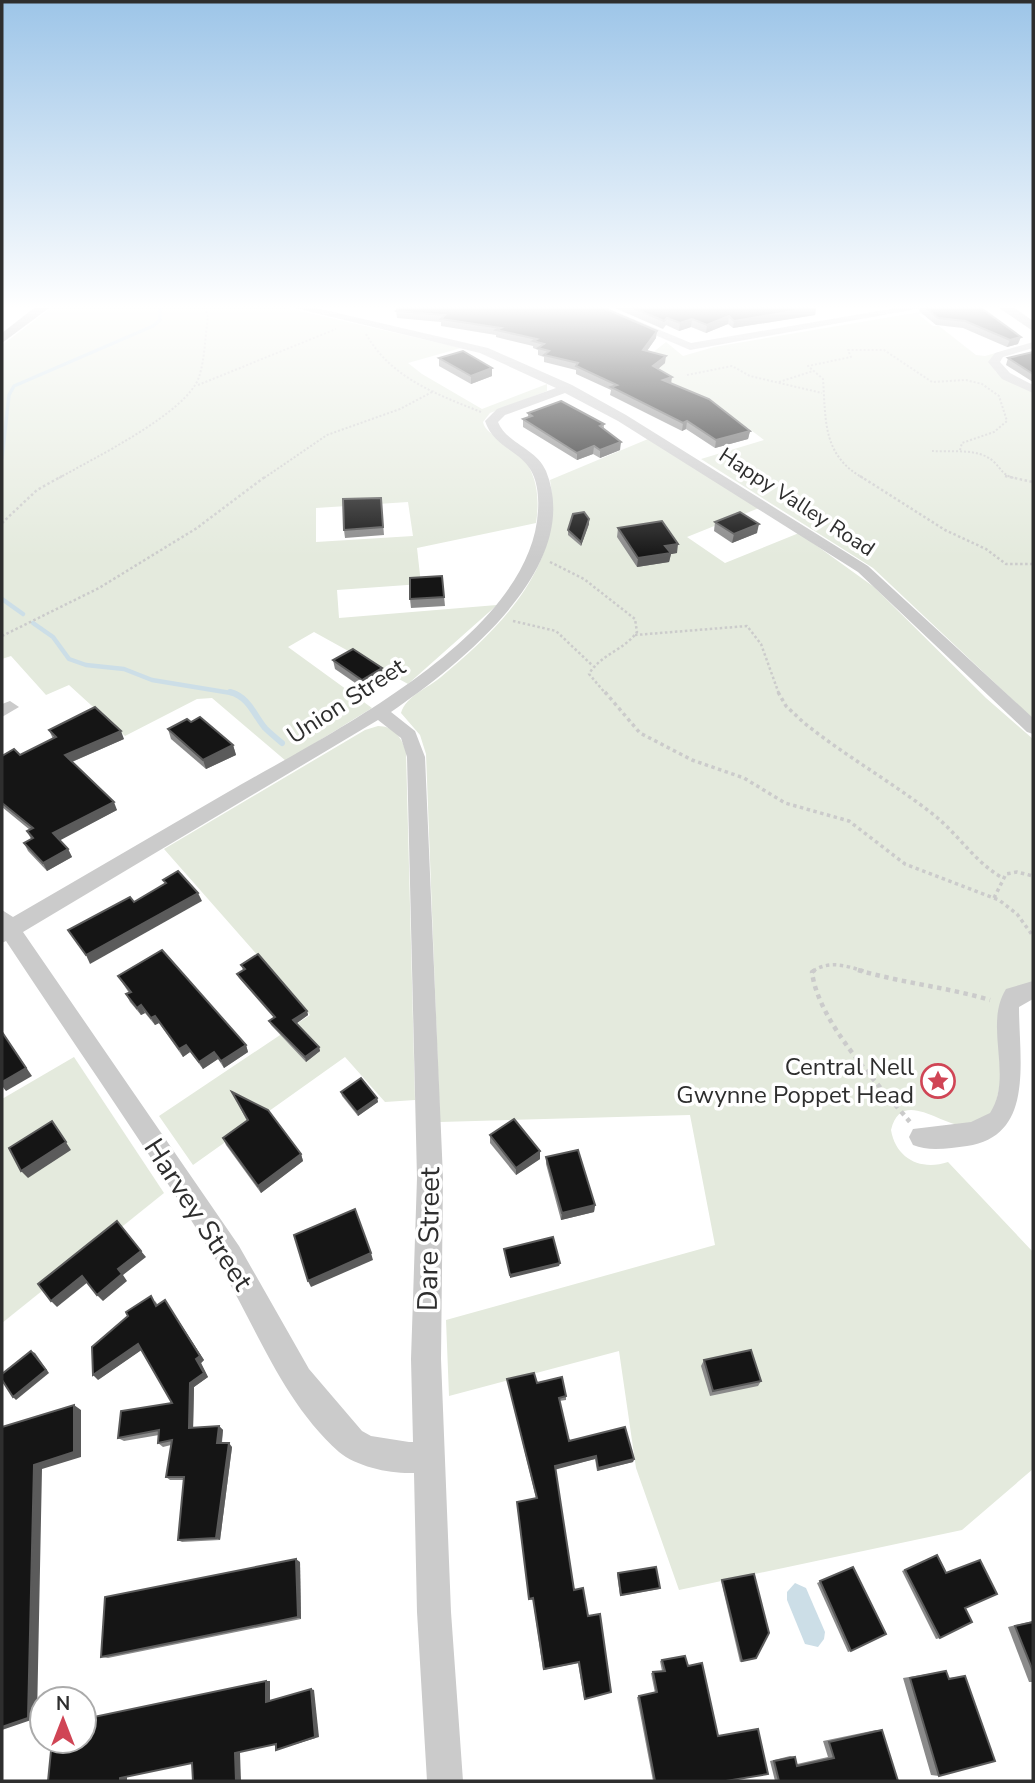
<svg xmlns="http://www.w3.org/2000/svg" width="1035" height="1783" font-family="'Nunito Sans',sans-serif">
	<style>
		.green { fill: #e4eadd; fill-rule: evenodd }
		.water { fill: #ccdee7 }
		.lines { fill: none; stroke-linecap: round; stroke-linejoin: round }
		.stream-far2 { stroke: #ccdee7; stroke-width: 3.5 }
		.stream-far1 { stroke: #ccdee7; stroke-width: 4.5 }
		.stream { stroke: #ccdee7; stroke-width: 6 }
		.path-far3 { stroke: #cbcbcb; stroke-width: 2; stroke-dasharray: 2 2; stroke-linecap: butt }
		.path-far2 { stroke: #cbcbcb; stroke-width: 2.5; stroke-dasharray: 2.5 2.5; stroke-linecap: butt }
		.path-far1 { stroke: #cbcbcb; stroke-width: 3.5; stroke-dasharray: 3.5 3.5; stroke-linecap: butt }
		.path { stroke: #cbcbcb; stroke-width: 4.5; stroke-dasharray: 4.5 4.5; stroke-linecap: butt }
		.minor { fill: #cbcbcb; fill-rule: evenodd }
		.major { fill: #a6a6a6; fill-rule: evenodd }
		.wall { fill: #8a8a8a }
		.shaded-wall { fill: #5b5b5b }
		.building { fill: #151515; stroke: #5b5b5b; stroke-width: 2 }
		.labels { text-anchor: middle; stroke-width: 7; stroke-linejoin: round; paint-order: stroke }
		.far-street-label { font-size: 21px; fill: #2e2e2e; stroke: #fff }
		.street-label { font-size: 24px; fill: #2e2e2e; stroke: #fff }
		.poi-label { font-size: 24px; fill: #2e2e2e; stroke: #fff; text-anchor: end }
		.near-street-label { font-size: 28px; fill: #2e2e2e; stroke: #fff }
	</style>
	<rect width="100%" height="100%" fill="#fff"/>
	<!-- green -->
	<g class="green">
		<path d="M51,308h236l174,40 -53,15 14,11 60,35 65,-25v7l-57,22 -7,9c3,12 15,14 24,21 28,20 34,48 29,80l-119,25 4,36 -84,6 2,28 158,-13 -89,79 -94,-52 -26,15 84,61 -86,53 -74,-63 -15,1 -72,37 -56,-51 -23,10 -35,-39 -9,3v-314zM408,502l5,34 -97,6v-34z"/>
		<path d="M944,308h29l-55,6 15,12h6l37,29 9,1 47,-13 -42,18 6,11 37,20v327l-160,-151 -172,-109 63,-19c-37,-29 -86,-59 -132,-71l34,-27 17,14 31,-9z"/>
		<path d="M648,439l111,69 -72,29 38,26 74,-30 75,54 112,111 47,41v245l-11,2 -29,130c-9,3 -22,10 -31,9 -22,0 -61,-37 -71,5 5,29 30,41 57,32l85,90v217l-71,61 -283,60 -43,-122 -17,-117 -170,45 -3,-76 269,-75 -25,-130 -250,7 -14,-368 -6,-19 -19,-22c5,-17 27,-25 40,-36 60,-50 124,-112 109,-197z"/>
		<path d="M378,726c16,0 23,11 28,25l9,349 -30,2 -40,-45 -152,108 -34,-49 151,-101 -146,-166 201,-119z"/>
		<polygon points="74,1057 164,1193 2,1323 2,1099"/>
	</g>
	<!-- water -->
	<polygon class="water" points="795,1583 806,1588 825,1632 824,1639 818,1647 805,1644 787,1600 787,1592"/>
	<g class="lines">
		<!-- stream-far2 -->
		<polyline class="stream-far2" points="2,458 9,395 14,386 153,326 160,320 160,308"/>
		<!-- stream-far1 -->
		<g class="stream-far1">
			<polyline points="2,599 23,614"/>
			<polyline points="33,623 53,637 69,659 86,665 124,669 152,680 237,694"/>
		</g>
		<!-- stream -->
		<path class="stream" d="M230,692c19,5 24,23 35,36 5,5 11,10 17,15"/>
		<!-- path-far3 -->
		<g class="path-far3">
			<path d="M366,334c25,44 70,60 115,78"/>
			<polyline points="687,375 732,366 750,376 822,393"/>
			<polyline points="779,382 813,371"/>
			<polyline points="198,385 336,329"/>
			<path d="M932,451c19,1 46,-3 61,10 8,7 9,14 21,17"/>
			<path d="M59,478c33,-19 128,-65 140,-101 6,-18 6,-41 9,-60l-3,-9"/>
			<polyline points="264,478 327,435 400,409 434,391"/>
			<path d="M863,478c-41,-23 -37,-58 -40,-99l-15,-13 43,-9 -3,-7h36l48,32 34,-2 16,4 17,12 8,25 -13,11 -32,11 -2,7"/>
		</g>
		<!-- path-far2 -->
		<g class="path-far2">
			<polyline points="860,476 945,530 986,549 1006,564 1033,564"/>
			<polyline points="1005,476 1033,482"/>
			<polyline points="2,523 37,490 62,476"/>
			<path d="M550,562l34,17 51,40 2,13c-13,18 -37,23 -48,42l17,20"/>
			<polyline points="513,621 556,631 593,666"/>
			<polyline points="635,635 747,626 761,644 779,694"/>
			<polyline points="2,636 99,588 197,528 266,476"/>
		</g>
		<!-- path-far1 -->
		<g class="path-far1">
			<polyline points="605,692 640,733 692,760 744,778 785,803 849,821 905,864 999,900 1017,914 1033,936"/>
			<path d="M778,692l8,14 17,16c42,34 89,60 131,93 24,19 40,46 67,62"/>
			<polyline points="994,898 1006,874 1017,872 1033,876"/>
			<path d="M813,971c17,-11 33,-5 51,0"/>
		</g>
		<!-- path -->
		<g class="path">
			<path d="M815,970l-3,2c6,50 66,112 98,150"/>
			<path d="M858,970c44,13 88,17 132,30"/>
		</g>
		<!-- minor -->
		<g class="minor">
			<path d="M295,308h21l172,40 84,37 54,30 242,151 165,152v16l-6,-2 -169,-160 -240,-151 -53,-28 -60,22 -7,7c8,21 38,26 48,49 39,97 -88,194 -155,241l24,19 10,26 18,421 -2,181 10,253 12,169h-36l-10,-169 -3,-139c-23,1 -57,-6 -75,-21 -57,-51 -82,-124 -120,-187 -67,-110 -142,-216 -213,-324l-4,2v-33l11,7c72,-42 143,-83 215,-125 96,-56 303,-155 310,-281 4,-65 -40,-52 -53,-90l12,-12 59,-21 -76,-35zM378,720l23,18 6,19 10,421 -6,181 2,83h-4l-38,-6 -9,-5 -53,-62 -70,-123 -216,-314z"/>
			<polygon points="592,308 607,308 691,343 896,308 922,308 690,350"/>
			<polygon points="1033,342 1033,348 1003,357 1000,362 1010,373 1033,385 1033,393 1002,379 988,362 995,353"/>
			<polygon points="10,701 19,707 2,717 2,704"/>
			<path d="M1033,981v18l-14,8c0,54 16,129 -52,139 -17,2 -38,6 -54,-1l-4,-8 4,-8 58,-7 19,-9c24,-37 -7,-87 16,-124z"/>
		</g>
		<!-- major -->
		<g class="major">
			<polygon points="34,308 49,308 2,343 2,333"/>
			<polygon points="999,308 1015,308 1033,321 1033,331"/>
		</g>
	</g>
	<!-- wall -->
	<g class="wall">
		<polygon points="398,308 656,338 647,351 665,363 658,369 671,383 750,431 748,439 715,448 686,429 682,431 610,395 611,390 576,374 576,370 544,362 544,357 538,355 538,350 533,348 533,346 496,337 496,335 441,326 441,322 397,318 396,311"/>
		<polygon points="615,308 816,308 815,315 733,328 728,324 706,333 691,327 679,331 666,325 663,329"/>
		<polygon points="920,308 981,308 1018,344 1007,347 963,328 936,325 919,311"/>
		<polygon points="1033,352 1033,382 1006,365 1008,358"/>
		<polygon points="439,358 492,368 492,376 471,384 439,366"/>
		<polygon points="528,413 604,424 604,429 620,450 600,458 593,454 577,460 523,427 523,419 528,417"/>
		<polygon points="381,498 384,535 345,538 344,530"/>
		<polygon points="589,519 589,524 581,546 568,535 568,530"/>
		<polygon points="715,522 757,533 732,543 714,531"/>
		<polygon points="618,528 677,553 671,554 669,562 637,567 617,537"/>
		<polygon points="442,576 445,606 411,608 410,599"/>
		<polygon points="333,660 382,668 383,678 364,689 335,669"/>
		<polygon points="191,722 233,745 236,755 206,769 171,739 168,729"/>
		<polygon points="49,730 124,739 72,762 117,810 59,840 68,849 72,857 47,871 28,851 24,843 31,839 27,831 30,830 2,807 2,756 20,755 53,739"/>
		<polygon points="241,965 307,1011 308,1015 296,1024 319,1047 320,1051 306,1062 271,1025 269,1021 274,1018 239,978 237,974 243,970"/>
		<polygon points="118,976 246,1045 248,1052 224,1068 218,1059 203,1069 190,1052 183,1057 159,1023 155,1025 145,1013 141,1015 130,1002 126,994 129,993"/>
		<polygon points="232,1092 301,1154 303,1161 261,1193 226,1145 223,1138 247,1121"/>
		<polygon points="341,1092 377,1098 378,1102 358,1116 342,1096"/>
		<polygon points="490,1135 540,1151 540,1159 516,1175 490,1143"/>
		<polygon points="546,1157 595,1205 594,1212 561,1220 546,1164"/>
		<polygon points="165,1300 204,1360 201,1363 208,1377 194,1387 193,1428 219,1426 223,1430 222,1443 232,1447 220,1540 182,1542 178,1540 184,1480 170,1480 166,1477 171,1445 163,1447 158,1443 159,1435 124,1441 118,1438 172,1403 141,1350 98,1380 155,1301 158,1305"/>
		<polygon points="704,1360 761,1381 758,1386 710,1396 701,1366"/>
		<polygon points="507,1379 537,1383 566,1396 566,1400 559,1401 569,1441 634,1459 633,1462 597,1471 595,1459 555,1469 574,1590 588,1616 611,1692 584,1699 578,1663 543,1670 533,1600 529,1600 517,1505 536,1498"/>
		<polygon points="937,1555 965,1608 940,1638 936,1639 902,1571"/>
		<polygon points="300,1562 301,1619 108,1658 101,1657"/>
		<polygon points="853,1567 851,1651 848,1652 817,1583"/>
		<polygon points="618,1573 660,1588 659,1589 620,1596 617,1574"/>
		<polygon points="722,1580 756,1658 740,1662 721,1581"/>
		<polygon points="1033,1621 1033,1682 1029,1682 1008,1627"/>
		<polygon points="662,1660 688,1666 718,1736 758,1729 726,1781 653,1781 637,1697 655,1693 651,1673 662,1671 660,1661"/>
		<polygon points="946,1671 949,1678 965,1676 939,1776 931,1775 903,1678"/>
		<polygon points="876,1730 882,1730 898,1781 775,1781 770,1761 790,1756 795,1757 797,1764 828,1757 823,1741"/>
	</g>
	<!-- shaded-wall -->
	<g class="shaded-wall">
		<polygon points="811,308 816,308 815,315 733,328 734,321"/>
		<polygon points="729,316 728,324 706,333 707,325"/>
		<polygon points="692,319 691,327 679,331 680,323"/>
		<polygon points="657,331 656,338 642,358 643,350"/>
		<polygon points="1021,337 1018,344 1007,347 1010,340"/>
		<polygon points="666,356 665,363 652,374 653,366"/>
		<polygon points="492,368 492,376 471,384 471,376"/>
		<polygon points="672,377 671,384 663,380"/>
		<polygon points="687,421 686,429 682,431 683,423"/>
		<polygon points="750,431 748,439 715,448 716,440"/>
		<polygon points="621,442 620,450 600,458 600,450"/>
		<polygon points="594,446 593,454 577,460 577,453"/>
		<polygon points="589,519 589,524 581,546 581,542"/>
		<polygon points="759,524 757,533 732,543 734,534"/>
		<polygon points="678,544 677,553 671,554 669,562 637,567 638,558 665,546"/>
		<polygon points="382,668 383,678 364,689 362,680"/>
		<polygon points="121,731 124,739 69,763 65,755"/>
		<polygon points="233,745 236,755 206,769 203,760"/>
		<polygon points="114,802 117,810 57,842 53,833"/>
		<polygon points="68,849 72,857 47,871 43,863"/>
		<polygon points="198,893 202,901 90,964 86,955"/>
		<polygon points="141,1005 145,1013 141,1015 137,1008"/>
		<polygon points="307,1011 308,1015 294,1025 293,1020"/>
		<polygon points="155,1016 159,1023 155,1025 151,1018"/>
		<polygon points="2,1032 32,1076 6,1091 2,1086"/>
		<polygon points="186,1045 190,1052 183,1057 179,1049"/>
		<polygon points="246,1045 248,1052 224,1068 221,1061"/>
		<polygon points="319,1047 320,1051 306,1062 305,1057"/>
		<polygon points="214,1052 218,1059 203,1069 199,1062"/>
		<polygon points="377,1098 378,1102 358,1116 357,1112"/>
		<polygon points="52,1121 71,1150 28,1178 21,1171"/>
		<polygon points="540,1151 540,1159 516,1175 516,1168"/>
		<polygon points="301,1154 303,1161 261,1193 258,1186"/>
		<polygon points="595,1205 594,1212 561,1220 562,1213"/>
		<polygon points="141,1251 146,1257 123,1275 127,1281 103,1301 97,1295 118,1269"/>
		<polygon points="371,1253 373,1260 311,1287 308,1281"/>
		<polygon points="560,1263 559,1266 510,1278 510,1275"/>
		<polygon points="82,1276 88,1282 57,1307 51,1301"/>
		<polygon points="165,1300 204,1360 201,1363 208,1377 194,1387 193,1432 189,1428"/>
		<polygon points="138,1344 143,1349 98,1380 93,1375"/>
		<polygon points="31,1351 35,1353 49,1373 16,1400 13,1397"/>
		<polygon points="74,1405 81,1410 81,1457 42,1469 37,1718 2,1730 34,1465"/>
		<polygon points="219,1426 223,1430 221,1447 217,1443"/>
		<polygon points="229,1443 232,1447 220,1540 216,1538"/>
		<polygon points="596,1456 595,1459 554,1470 555,1466"/>
		<polygon points="634,1459 633,1462 597,1471 598,1468"/>
		<polygon points="296,1559 300,1562 301,1619 298,1617"/>
		<rect x="266" y="1681" width="4" height="21"/>
		<polygon points="311,1689 314,1690 319,1737 276,1750"/>
		<polygon points="235,1753 240,1753 241,1781 236,1781"/>
		<polygon points="127,1777 127,1781 120,1781 120,1778"/>
	</g>
	<!-- building -->
	<g class="building">
		<polygon points="398,308 604,308 657,331 643,350 666,356 653,366 672,377 663,380 709,399 750,431 716,440 687,421 683,423 611,387 617,385 576,366 578,363 544,355 549,351 538,348 544,344 533,341 537,339 496,330 501,328 441,319 445,315 396,311"/>
		<polygon points="633,308 811,308 734,321 729,316 707,325 692,319 680,323 667,318 664,321"/>
		<polygon points="926,308 981,308 1021,337 1010,340 965,321 938,318"/>
		<polygon points="463,351 492,368 471,376 439,358"/>
		<polygon points="1033,352 1033,374 1008,358"/>
		<polygon points="561,401 604,424 600,426 621,442 600,450 594,446 577,453 523,419 532,416 528,413"/>
		<polygon points="381,498 383,527 344,530 343,499"/>
		<polygon points="584,512 589,519 581,542 568,530 573,514"/>
		<polygon points="740,512 759,524 734,534 715,522"/>
		<polygon points="662,521 678,544 665,546 671,553 638,558 618,528"/>
		<polygon points="442,576 444,597 410,599 410,578"/>
		<polygon points="353,649 382,668 362,680 333,660"/>
		<polygon points="95,707 121,731 65,755 114,802 53,833 68,849 43,863 24,843 33,838 27,831 33,828 2,803 2,756 14,749 20,755 56,737 49,730"/>
		<polygon points="200,717 233,745 203,760 168,729 187,719 191,722"/>
		<polygon points="178,871 198,893 86,955 68,930 130,897 134,902 166,883 163,880"/>
		<polygon points="162,950 246,1045 221,1061 214,1052 199,1062 186,1045 179,1049 155,1016 151,1018 141,1005 137,1008 126,994 131,992 118,976"/>
		<polygon points="258,954 307,1011 293,1020 319,1047 305,1057 269,1021 275,1017 237,974 245,969 241,965"/>
		<polygon points="2,1032 26,1068 2,1082"/>
		<polygon points="361,1078 377,1098 357,1112 341,1092"/>
		<polygon points="232,1092 268,1110 301,1154 258,1186 223,1138 248,1120"/>
		<polygon points="514,1119 540,1151 516,1168 490,1135"/>
		<polygon points="52,1121 66,1142 21,1171 9,1148"/>
		<polygon points="578,1150 595,1205 562,1213 546,1157"/>
		<polygon points="355,1209 371,1253 308,1281 294,1235"/>
		<polygon points="117,1221 141,1251 118,1269 122,1274 97,1295 82,1276 51,1301 38,1284"/>
		<polygon points="553,1237 560,1263 510,1275 504,1249"/>
		<polygon points="151,1296 156,1306 165,1300 200,1356 196,1359 204,1373 190,1383 189,1428 219,1426 217,1443 229,1443 216,1538 178,1540 184,1477 166,1477 172,1440 158,1443 159,1430 118,1438 121,1411 172,1403 138,1344 93,1375 92,1347 128,1316 126,1312"/>
		<polygon points="751,1350 761,1381 713,1391 704,1360"/>
		<polygon points="31,1351 46,1370 13,1397 2,1380 2,1374"/>
		<polygon points="534,1373 537,1383 562,1377 566,1396 559,1398 569,1441 625,1427 634,1459 598,1468 596,1456 555,1466 574,1590 583,1588 588,1616 600,1614 611,1692 585,1699 579,1662 544,1669 533,1598 529,1599 517,1502 537,1498 507,1379"/>
		<polygon points="74,1405 74,1452 34,1465 28,1718 2,1727 2,1427"/>
		<polygon points="937,1555 946,1573 980,1560 997,1594 965,1608 972,1622 940,1638 905,1570"/>
		<polygon points="296,1559 298,1617 101,1657 105,1597"/>
		<polygon points="656,1567 660,1588 621,1595 618,1573"/>
		<polygon points="853,1567 886,1634 851,1651 820,1581"/>
		<polygon points="754,1574 769,1633 756,1658 742,1661 722,1580"/>
		<polygon points="1033,1622 1033,1671 1015,1626"/>
		<polygon points="685,1656 688,1666 702,1663 718,1736 758,1729 768,1774 726,1781 655,1781 639,1696 657,1692 653,1672 665,1671 662,1660"/>
		<polygon points="946,1671 949,1679 965,1676 995,1761 939,1776 910,1678"/>
		<polygon points="266,1681 266,1702 311,1689 315,1737 276,1750 276,1744 235,1753 236,1781 193,1781 192,1763 120,1778 120,1781 48,1781 52,1741 84,1741 84,1719"/>
		<polygon points="882,1730 898,1781 779,1781 774,1761 795,1757 797,1766 834,1758 829,1742"/>
	</g>
	<!-- sky -->
	<linearGradient id="sky" x2="0" y2="1"><stop stop-color="#9dc5e8"/><stop offset="0.55" stop-color="#fff"/><stop offset="1" stop-color="#fff" stop-opacity="0"/></linearGradient>
	<rect width="1035" height="558" fill="url(#sky)"/>
	<!-- icons -->
	<defs>
		<g id="sight-ring" transform="scale(1.75)"><circle r="9.5" fill="#fff" stroke="#d04555" stroke-width="1.5"/><path d="M0-6L1.8-2.2L6-1.7L2.9 1.2L3.7 5.4L0 3.3L-3.7 5.4L-2.9 1.2L-6-1.7L-1.8-2.2Z" fill="#d04555"/></g>
	</defs>
	<g fill-rule="evenodd">
		<use href="#sight-ring" x="938" y="1081"/>
	</g>
	<g class="labels">
		<!-- far-street labels -->
		<g class="far-street-label">
			<text transform="translate(797 502) rotate(33)" y="7">Happy Valley Road</text>
		</g>
		<!-- street labels -->
		<g class="street-label">
			<text transform="translate(346 701) rotate(-33)" y="8">Union Street</text>
		</g>
		<!-- poi labels -->
		<g class="poi-label">
			<text x="914" y="1075">Central Nell<tspan x="914" dy="28">Gwynne Poppet Head</tspan></text>
		</g>
		<!-- near-street labels -->
		<g class="near-street-label">
			<text transform="translate(199 1214) rotate(57)" y="10">Harvey Street</text>
			<text transform="translate(428 1239) rotate(-89)" y="10">Dare Street</text>
		</g>
	</g>
	<!-- border -->
	<rect width="1035" height="1783" fill="none" stroke="#2e2e2e" stroke-width="7"/>
	<!-- north arrow -->
	<g transform="translate(63 1720)"><circle r="33" fill="#ffffff" stroke="#ababab" stroke-width="2"/>
	<path d="M0-5L12 26L0 18L-12 26Z" fill="#d04555"/>
	<text y="-10" font-size="19" font-weight="bold" text-anchor="middle" fill="#2e2e2e">N</text>
	</g>
</svg>
